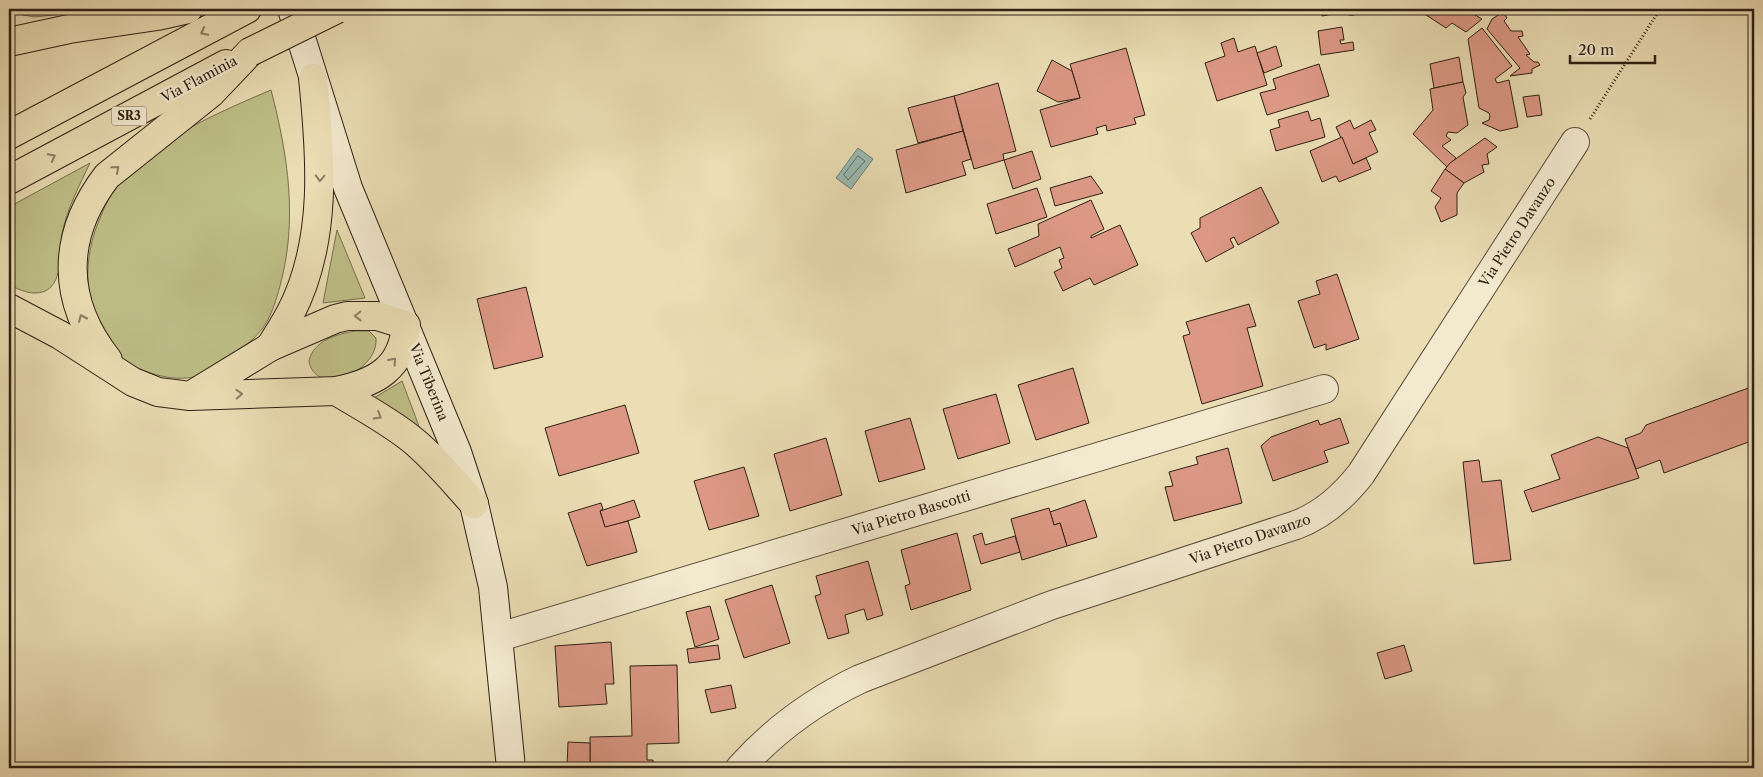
<svg xmlns="http://www.w3.org/2000/svg" width="1763" height="777" font-family="'Libre Caslon Text',serif">
	<style>
		.green { fill: #bfbf88; stroke: #76704e }
		.water { fill: #99bbb3; stroke: #6e7d73 }
		.lines { fill: none; stroke-linecap: round; stroke-linejoin: round }
		.shore { stroke: #646e64; stroke-width: 1 }
		.building { fill: #dc9885; stroke: #2e2014 }
		.street-casing { stroke: #5d4f3c; stroke-width: 30 }
		.secondary-casing { stroke: #2e2014; stroke-width: 30 }
		.highway-casing { stroke: #2e2014; stroke-width: 30 }
		.path { stroke: #2e2014; stroke-width: 3; stroke-dasharray: 1 2.5; stroke-linecap: butt }
		.street { stroke: #f2e9ce; stroke-width: 28 }
		.secondary { stroke: #f2e9ce; stroke-width: 28 }
		.highway { stroke: #ebddb4; stroke-width: 28 }
		.highway-bridge-casing { stroke: #2e2014; stroke-width: 30; stroke-linecap: butt }
		.highway-bridge { stroke: #ebddb4; stroke-width: 28 }
		.oneway { stroke: #8c7e64 }
		.labels { text-anchor: middle; stroke-width: 5; stroke-linejoin: round; paint-order: stroke }
		.shield { fill: #f2e9ce; stroke: #695c4c; stroke-width: 1 }
		.shield-label { font-size: 12px; font-weight: bold; fill: #2e2014 }
		.street-label { font-size: 14px; fill: #2e2014; stroke: #f2e9ce }
	</style>
	<rect width="100%" height="100%" fill="#ebddb4"/>
	<filter id="stains"><feTurbulence type="fractalNoise" baseFrequency=".004" numOctaves="4"/><feColorMatrix values="0 0 0 0 .2 0 0 0 0 .09 0 0 0 0 .02 0 0 0 .5 -.17"/></filter>
	<radialGradient id="worn" r=".72"><stop offset=".6" stop-color="#630" stop-opacity="0"/><stop offset="1" stop-color="#630" stop-opacity=".3"/></radialGradient>
	<!-- green -->
	<g class="green">
		<polygon points="9,9 109,9 35,17 23,15"/>
		<path d="M271,90c17,65 27,130 9,196 -4,15 -9,31 -18,43 -13,16 -28,26 -46,36 -5,3 -11,7 -16,10 -22,9 -57,-2 -75,-14 -19,-13 -27,-40 -34,-61 -6,-21 -3,-48 4,-69 8,-21 17,-45 34,-61 37,-35 95,-60 142,-80z"/>
		<path d="M90,163c-11,23 -23,46 -28,71 -3,19 3,60 -28,59 -8,0 -18,-5 -25,-8v-78z"/>
		<polygon points="337,230 365,298 323,303"/>
		<path d="M355,331h14l7,7c3,34 -61,60 -67,23 4,-20 28,-27 46,-30z"/>
		<polygon points="402,381 420,429 374,398"/>
	</g>
	<!-- water -->
	<polygon class="water" points="858,148 873,159 851,189 836,178"/>
	<g class="lines">
		<!-- shore -->
		<polygon class="shore" points="858,156 865,161 848,180 844,175"/>
	</g>
	<!-- building -->
	<g class="building">
		<polygon points="1321,9 1353,9 1354,15 1349,15 1344,12 1322,16"/>
		<polygon points="1417,9 1465,9 1482,19 1466,32 1452,23 1446,28"/>
		<polygon points="1503,12 1507,18 1504,21 1511,31 1522,31 1523,36 1518,37 1530,54 1526,55 1534,62 1538,62 1540,65 1532,69 1532,73 1510,76 1520,68 1487,29 1492,19"/>
		<polygon points="1342,27 1344,40 1340,40 1341,44 1353,42 1354,50 1321,55 1318,31"/>
		<polygon points="1482,28 1512,66 1495,79 1497,83 1509,80 1518,127 1500,131 1482,123 1489,120 1490,116 1489,113 1479,108 1468,39"/>
		<polygon points="1234,38 1238,52 1255,46 1267,85 1217,101 1205,63 1225,56 1221,43"/>
		<polygon points="1276,46 1282,66 1264,73 1257,53"/>
		<polygon points="1126,48 1145,115 1134,118 1136,124 1107,131 1106,125 1096,128 1098,134 1051,147 1040,110 1080,98 1070,64"/>
		<polygon points="1459,57 1463,82 1434,88 1430,64"/>
		<polygon points="1052,60 1072,71 1080,98 1058,102 1037,91"/>
		<polygon points="1319,64 1329,96 1267,115 1260,93 1276,89 1273,79"/>
		<polygon points="1463,82 1466,93 1463,97 1468,125 1457,133 1448,132 1446,136 1451,140 1442,146 1456,158 1447,167 1413,134 1433,110 1430,89"/>
		<polygon points="998,83 1016,151 1003,154 1004,160 974,169 954,96"/>
		<polygon points="1539,95 1542,115 1527,117 1523,97"/>
		<polygon points="954,96 963,131 918,143 908,108"/>
		<polygon points="1308,111 1311,121 1320,118 1325,137 1276,151 1270,130 1280,127 1278,120"/>
		<polygon points="1350,120 1354,129 1371,120 1376,130 1369,133 1378,152 1353,164 1336,127"/>
		<polygon points="963,131 971,159 962,162 966,175 906,193 896,150"/>
		<polygon points="1342,137 1353,164 1366,158 1371,169 1339,182 1336,176 1322,182 1310,151"/>
		<polygon points="1485,138 1497,147 1487,154 1489,164 1482,165 1484,172 1464,183 1445,169 1450,163"/>
		<polygon points="1032,151 1041,179 1013,189 1004,160"/>
		<polygon points="1445,169 1464,183 1457,193 1457,215 1441,222 1435,207 1441,198 1431,191"/>
		<polygon points="1091,176 1103,193 1055,206 1050,188"/>
		<polygon points="1261,187 1279,223 1238,245 1234,237 1230,239 1234,247 1206,262 1191,233 1200,228 1200,218"/>
		<polygon points="1037,188 1047,217 996,234 987,204"/>
		<polygon points="1091,200 1104,229 1091,236 1091,238 1120,225 1138,265 1094,285 1090,278 1063,291 1054,272 1062,268 1059,260 1064,258 1060,247 1015,267 1008,249 1039,236 1038,224"/>
		<polygon points="1337,274 1359,339 1326,350 1326,344 1314,348 1298,301 1320,294 1316,281"/>
		<polygon points="526,287 543,357 494,369 477,299"/>
		<polygon points="1249,304 1256,326 1247,328 1263,386 1202,404 1183,336 1190,334 1186,322"/>
		<polygon points="1073,368 1089,423 1036,440 1018,385"/>
		<polygon points="1754,386 1754,440 1664,473 1660,460 1636,469 1625,439 1641,433 1646,425"/>
		<polygon points="996,394 1010,443 958,459 943,409"/>
		<polygon points="625,405 639,453 559,476 545,428"/>
		<polygon points="910,418 925,469 879,482 865,431"/>
		<polygon points="1340,418 1349,443 1324,451 1328,462 1273,481 1261,446 1271,437 1318,420 1320,425"/>
		<polygon points="1598,437 1628,448 1639,478 1532,512 1524,491 1560,479 1551,455"/>
		<polygon points="826,438 842,495 790,511 774,454"/>
		<polygon points="1228,448 1242,503 1174,521 1165,487 1173,486 1169,472 1198,464 1196,457"/>
		<polygon points="1479,460 1482,482 1501,480 1511,560 1474,564 1463,462"/>
		<polygon points="744,467 759,516 709,530 694,481"/>
		<polygon points="634,500 640,517 605,528 600,511"/>
		<polygon points="1085,500 1097,537 1067,546 1060,523 1054,525 1050,512"/>
		<polygon points="601,503 603,509 600,511 605,527 628,521 637,552 587,566 568,513"/>
		<polygon points="1049,508 1054,525 1060,523 1067,546 1022,560 1011,519"/>
		<polygon points="957,533 971,590 911,610 905,586 910,584 901,550"/>
		<polygon points="982,533 985,545 1015,536 1020,552 981,564 973,536"/>
		<polygon points="868,561 883,615 867,620 864,609 845,615 849,633 828,639 815,596 821,594 816,576"/>
		<polygon points="772,585 790,643 744,658 725,600"/>
		<polygon points="710,606 719,639 695,647 686,612"/>
		<polygon points="611,642 614,684 605,684 607,704 559,707 555,646"/>
		<polygon points="718,645 720,659 689,663 687,649"/>
		<polygon points="1404,645 1412,671 1385,679 1377,653"/>
		<polygon points="677,665 679,743 647,744 647,760 653,760 653,768 590,768 590,737 632,736 630,666"/>
		<polygon points="731,685 736,708 711,713 705,690"/>
		<polygon points="568,742 590,743 590,768 567,768"/>
	</g>
	<g class="lines">
		<!-- street casing -->
		<g class="street-casing">
			<g id="street">
				<polyline points="499,637 1324,389"/>
				<path d="M740,768c34,-38 74,-67 120,-89l192,-74 244,-80c27,-10 47,-28 65,-51l214,-332"/>
			</g>
		</g>
		<!-- secondary casing -->
		<g class="secondary-casing">
			<polyline id="secondary" points="292,9 348,188 457,452 474,504 493,587 511,768"/>
		</g>
		<!-- highway casing -->
		<g class="highway-casing">
			<g id="highway">
				<polyline points="9,42 69,29 157,16 188,9"/>
				<polyline points="9,135 247,9"/>
				<polyline points="9,180 226,64"/>
				<path d="M9,308l51,27 73,47 25,10 32,4 146,-5c40,-8 67,-23 70,-66l-29,-9h-30l-12,3 -65,28 -80,49"/>
				<path d="M270,347c7,-11 14,-22 20,-33 38,-72 31,-158 23,-236"/>
				<path d="M108,360c-47,-59 -47,-124 -1,-184l104,-83 39,-41"/>
				<path d="M336,391c25,15 51,29 74,47 24,19 44,44 64,66"/>
			</g>
		</g>
		<!-- path -->
		<polyline class="path" points="1590,119 1660,9"/>
		<!-- street -->
		<use href="#street" class="street"/>
		<!-- secondary -->
		<use href="#secondary" class="secondary"/>
		<!-- highway -->
		<use href="#highway" class="highway"/>
		<!-- highway-bridge casing -->
		<g class="highway-bridge-casing">
			<polyline id="highway-bridge" points="250,52 337,9"/>
		</g>
		<!-- highway-bridge -->
		<use href="#highway-bridge" class="highway-bridge"/>
	</g>
	<!-- one-way arrows -->
	<defs><path id="oneway-chevron" d="M-2-3.5L2.5 0L-2 3.5" fill="none" stroke-width="1.6" stroke-linecap="round" stroke-linejoin="round" transform="scale(1.25)"/></defs>
	<g class="oneway">
		<use href="#oneway-chevron" transform="translate(204 32) rotate(152)"/>
		<use href="#oneway-chevron" transform="translate(52 157) rotate(-28)"/>
		<use href="#oneway-chevron" transform="translate(116 169) rotate(-41)"/>
		<use href="#oneway-chevron" transform="translate(320 178) rotate(92)"/>
		<use href="#oneway-chevron" transform="translate(358 316) rotate(179)"/>
		<use href="#oneway-chevron" transform="translate(82 318) rotate(-114)"/>
		<use href="#oneway-chevron" transform="translate(393 361) rotate(-48)"/>
		<use href="#oneway-chevron" transform="translate(239 394) rotate(-2)"/>
		<use href="#oneway-chevron" transform="translate(378 416) rotate(31)"/>
	</g>
	<g class="labels">
		<!-- shield labels -->
		<rect class="shield" x="111.5" y="106.5" width="35" height="19" rx="4"/>
		<g class="shield-label">
			<text x="129" y="120">SR3</text>
		</g>
		<!-- street labels -->
		<g class="street-label">
			<text transform="translate(199 79) rotate(-28)" y="5">Via Flaminia</text>
			<text transform="translate(1517 232) rotate(-57)" y="5">Via Pietro Davanzo</text>
			<text transform="translate(429 382) rotate(68)" y="5">Via Tiberina</text>
			<text transform="translate(911 513) rotate(-17)" y="5">Via Pietro Bascotti</text>
			<text transform="translate(1250 539) rotate(-19)" y="5">Via Pietro Davanzo</text>
		</g>
	</g>
	<!-- margin -->
	<rect width="1763" height="777" fill="none" stroke="#ebddb4" stroke-width="30"/>
	<rect x="10" y="10" width="1743" height="757" fill="none" stroke="#2e2014" stroke-width="2.5"/>
	<rect x="15" y="15" width="1733" height="747" fill="none" stroke="#2e2014"/>
	<!-- scale -->
	<path d="M1570 55v8h85v-8" fill="none" stroke="#2e2014" stroke-width="2.5"/>
	<text x="1578" y="55" font-size="15" fill="#2e2014" stroke="#f2e9ce" stroke-width="4" paint-order="stroke">20 m</text>
	<rect width="100%" height="100%" filter="url(#stains)"/>
	<rect width="100%" height="100%" fill="url(#worn)"/>
</svg>
